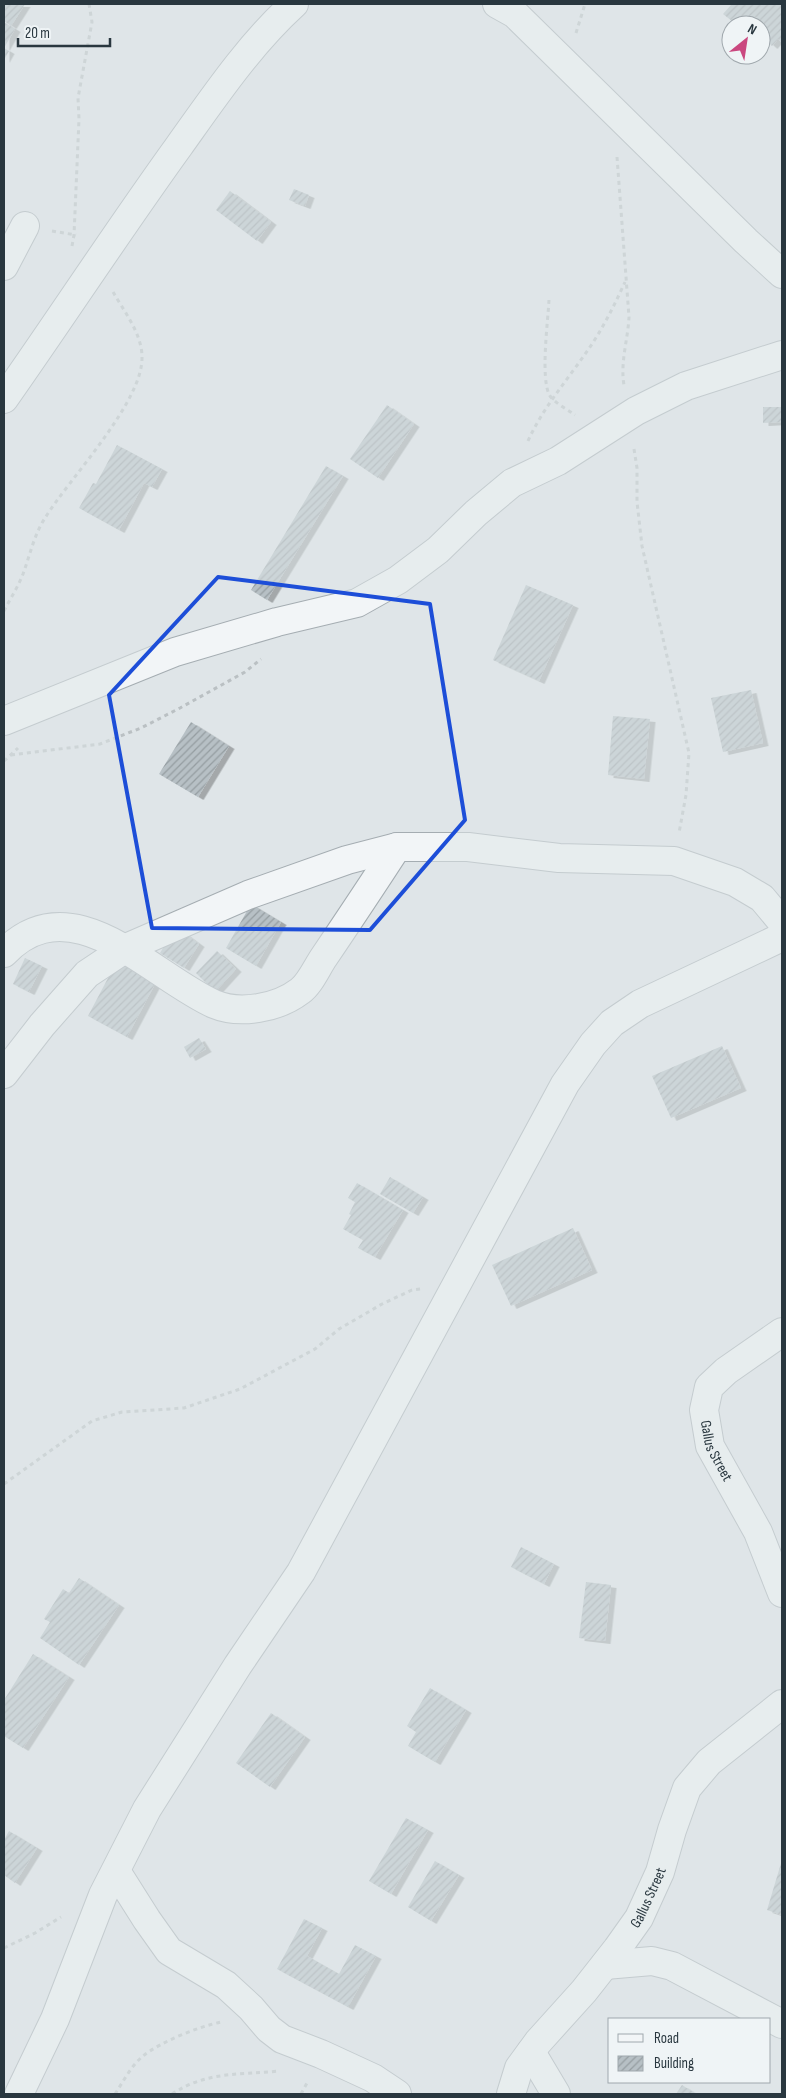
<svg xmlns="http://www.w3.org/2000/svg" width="786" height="2098" font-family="'Sofia Sans Condensed',sans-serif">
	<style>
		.building { fill: url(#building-hatch); filter: url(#shadow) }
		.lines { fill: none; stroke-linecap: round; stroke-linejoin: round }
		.minor-casing { stroke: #a5adb2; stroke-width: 30 }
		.path { stroke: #bac0c3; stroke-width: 3; stroke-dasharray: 4 4; stroke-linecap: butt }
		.minor { stroke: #f2f5f7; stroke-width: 28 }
		.marked { fill: none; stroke: #1d4ed8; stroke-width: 4; stroke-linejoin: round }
		.labels { text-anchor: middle; stroke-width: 4.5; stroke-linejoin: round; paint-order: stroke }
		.street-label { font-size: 15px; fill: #29373f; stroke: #eff4f6 }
	</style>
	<defs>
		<pattern id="building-hatch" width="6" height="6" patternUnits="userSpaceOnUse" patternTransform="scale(1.25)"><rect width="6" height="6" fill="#b7c0c5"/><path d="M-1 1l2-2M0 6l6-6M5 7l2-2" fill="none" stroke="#959da1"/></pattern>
		<filter id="shadow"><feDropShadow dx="5.5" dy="3" stdDeviation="0" flood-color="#0004"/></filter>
	</defs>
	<rect width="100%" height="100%" fill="#dfe5e8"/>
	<!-- building -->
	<g class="building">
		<polygon points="4,4 25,4 11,26 4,21"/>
		<polygon points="732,4 782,4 782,43 778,39 772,46 761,36 761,25 737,25 723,14"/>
		<polygon points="4,22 15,29 4,48 9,51 4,60"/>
		<polygon points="294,189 309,195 305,206 289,200"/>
		<polygon points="230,191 271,222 257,241 216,210"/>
		<polygon points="387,405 414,424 378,478 350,459"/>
		<polygon points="763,407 782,407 782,422 763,423"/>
		<polygon points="117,445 162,469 152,487 144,483 119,530 79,508 93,483 96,484"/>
		<polygon points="326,466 343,476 267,600 251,590"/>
		<polygon points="526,585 573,605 539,681 493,660"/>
		<polygon points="751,690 763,743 723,752 711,698"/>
		<polygon points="613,716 650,719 644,779 608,775"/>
		<polygon points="191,722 229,746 198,797 159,774"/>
		<polygon points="251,904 281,922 256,966 226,948"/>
		<polygon points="176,927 199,944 184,968 160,953"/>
		<polygon points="217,951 236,969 215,992 196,973"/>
		<polygon points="25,958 42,966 29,992 13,984"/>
		<polygon points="117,961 156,982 127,1037 88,1016"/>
		<polygon points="199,1038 206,1049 190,1058 184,1047"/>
		<polygon points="722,1046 741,1088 671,1118 652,1076"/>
		<polygon points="390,1177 423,1197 413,1213 380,1194"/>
		<polygon points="357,1183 403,1210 375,1257 358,1248 363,1240 343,1229 351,1215 349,1214 355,1202 348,1198"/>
		<polygon points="573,1228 592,1270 511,1306 492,1265"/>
		<polygon points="521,1547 554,1564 544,1584 511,1567"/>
		<polygon points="79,1578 119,1605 79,1665 40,1638 50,1622 44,1619 63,1589 69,1593"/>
		<polygon points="586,1582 611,1585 605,1641 579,1638"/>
		<polygon points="33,1654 69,1677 23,1748 4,1736 4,1700"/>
		<polygon points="430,1688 466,1710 435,1762 408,1746 416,1732 407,1726"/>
		<polygon points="271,1713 305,1737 270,1787 236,1763"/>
		<polygon points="406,1818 428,1830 391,1894 369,1881"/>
		<polygon points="9,1831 37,1848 15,1883 4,1875 4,1840"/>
		<polygon points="782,1860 782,1915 767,1910"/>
		<polygon points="435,1861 459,1875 431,1921 408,1907"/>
		<polygon points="304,1919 322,1928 307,1956 339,1974 355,1945 376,1956 348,2007 277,1969"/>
		<polygon points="682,2085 696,2094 676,2094"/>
	</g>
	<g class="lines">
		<!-- minor casing -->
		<g class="minor-casing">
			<g id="minor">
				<polyline points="497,4 515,14 746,241 782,274"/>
				<polyline points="4,266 25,226"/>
				<path d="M4,399c59,-84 115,-170 175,-253 35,-49 70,-101 115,-142"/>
				<polyline points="4,721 175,652 277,622 357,603 398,580 438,550 476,513 512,483 558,461 636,411 686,386 782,355"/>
				<path d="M4,953c68,-71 147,23 210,51 26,11 64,4 86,-13 10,-7 17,-24 24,-34 25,-37 49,-73 73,-110"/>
				<polyline points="4,1074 42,1025 87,974 126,948 248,895 347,860 397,847 468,847 559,858 674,861 735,882 762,898 782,922"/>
				<path id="s1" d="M782,1332l-56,39 -17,16 -5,23 6,36 48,86 24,61"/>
				<polyline points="116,1871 147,1920 169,1951 226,1985 251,2008 269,2029 282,2039 321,2054 373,2078 397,2094"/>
				<polyline points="605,1965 652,1961 672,1966 782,2024"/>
				<polyline points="531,2052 556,2094"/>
				<polyline points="19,2094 55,2019 103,1895 147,1809 238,1665 301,1572 565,1084 593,1044 612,1023 640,1004 782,937"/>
				<path id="s2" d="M511,2094l8,-26 19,-26 46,-51 33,-42 22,-31 21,-46 12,-42 15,-42 22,-26 73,-58"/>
			</g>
		</g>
		<!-- path -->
		<g class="path">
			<polyline points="576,33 585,4"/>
			<path d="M617,157l12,160c-1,22 -9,46 -5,68"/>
			<polyline points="52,231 76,235"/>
			<polyline points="72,246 74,235 79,119 78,98 92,22 89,4"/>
			<path d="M549,300c-1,21 -9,80 1,96 6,8 17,13 25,19"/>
			<path d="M528,441c16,-36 43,-65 64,-97 13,-20 23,-40 33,-62"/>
			<polyline points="634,449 637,468 637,502 642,546 689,753 686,795 679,833"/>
			<path d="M4,611c6,-12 14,-24 19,-37 7,-19 11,-39 22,-56 24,-39 98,-116 97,-161 0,-23 -18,-46 -29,-65"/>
			<polyline points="11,755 100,744 141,728 180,708 245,672 261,659"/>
			<polyline points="4,761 18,748"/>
			<polyline points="4,1484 92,1421 122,1412 184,1408 240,1389 315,1349 339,1329 382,1304 412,1290 421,1289"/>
			<polyline points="4,1948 35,1933 61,1917"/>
			<path d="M115,2094c8,-12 16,-28 28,-38 19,-15 55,-29 78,-34"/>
			<path d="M172,2094c35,-23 68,-19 107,-23"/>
			<polyline points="301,2094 308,2081"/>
		</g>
		<!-- minor -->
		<use href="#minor" class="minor"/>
	</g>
	<!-- marked area -->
	<path d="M0 0H786V2098H0ZM218,577l212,27 35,216 -95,110 -218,-2 -43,-233z" fill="#dfe5e8" fill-opacity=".55" fill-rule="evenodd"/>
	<path class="marked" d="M218,577l212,27 35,216 -95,110 -218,-2 -43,-233z"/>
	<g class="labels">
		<!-- street labels -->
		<g class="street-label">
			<text dy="5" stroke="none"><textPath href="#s1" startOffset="158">Gallus Street</textPath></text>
			<text dy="5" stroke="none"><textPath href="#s2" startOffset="242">Gallus Street</textPath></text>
		</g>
	</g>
	<!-- border -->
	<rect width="786" height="2098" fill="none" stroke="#29373f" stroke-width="10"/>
	<!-- legend -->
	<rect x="608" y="2018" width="162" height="65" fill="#eff4f6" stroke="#a0a8ad"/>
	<rect x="618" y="2034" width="25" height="8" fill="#f2f5f7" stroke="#a0a8ad"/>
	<text x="654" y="2043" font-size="15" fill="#29373f">Road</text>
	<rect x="618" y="2056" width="25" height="15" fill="url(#building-hatch)" stroke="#a0a8ad"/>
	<text x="654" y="2068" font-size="15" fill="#29373f">Building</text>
	<!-- north arrow -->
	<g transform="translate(746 40) rotate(30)"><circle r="24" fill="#eff4f6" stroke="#a0a8ad"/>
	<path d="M0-4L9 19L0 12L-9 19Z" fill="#ca477f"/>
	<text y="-8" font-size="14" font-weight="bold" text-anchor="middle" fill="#29373f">N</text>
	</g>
	<!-- scale -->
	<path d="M18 38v8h92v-8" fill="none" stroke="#29373f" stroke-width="2.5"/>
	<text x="25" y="38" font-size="15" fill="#29373f" stroke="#eff4f6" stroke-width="4" paint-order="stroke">20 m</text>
</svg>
